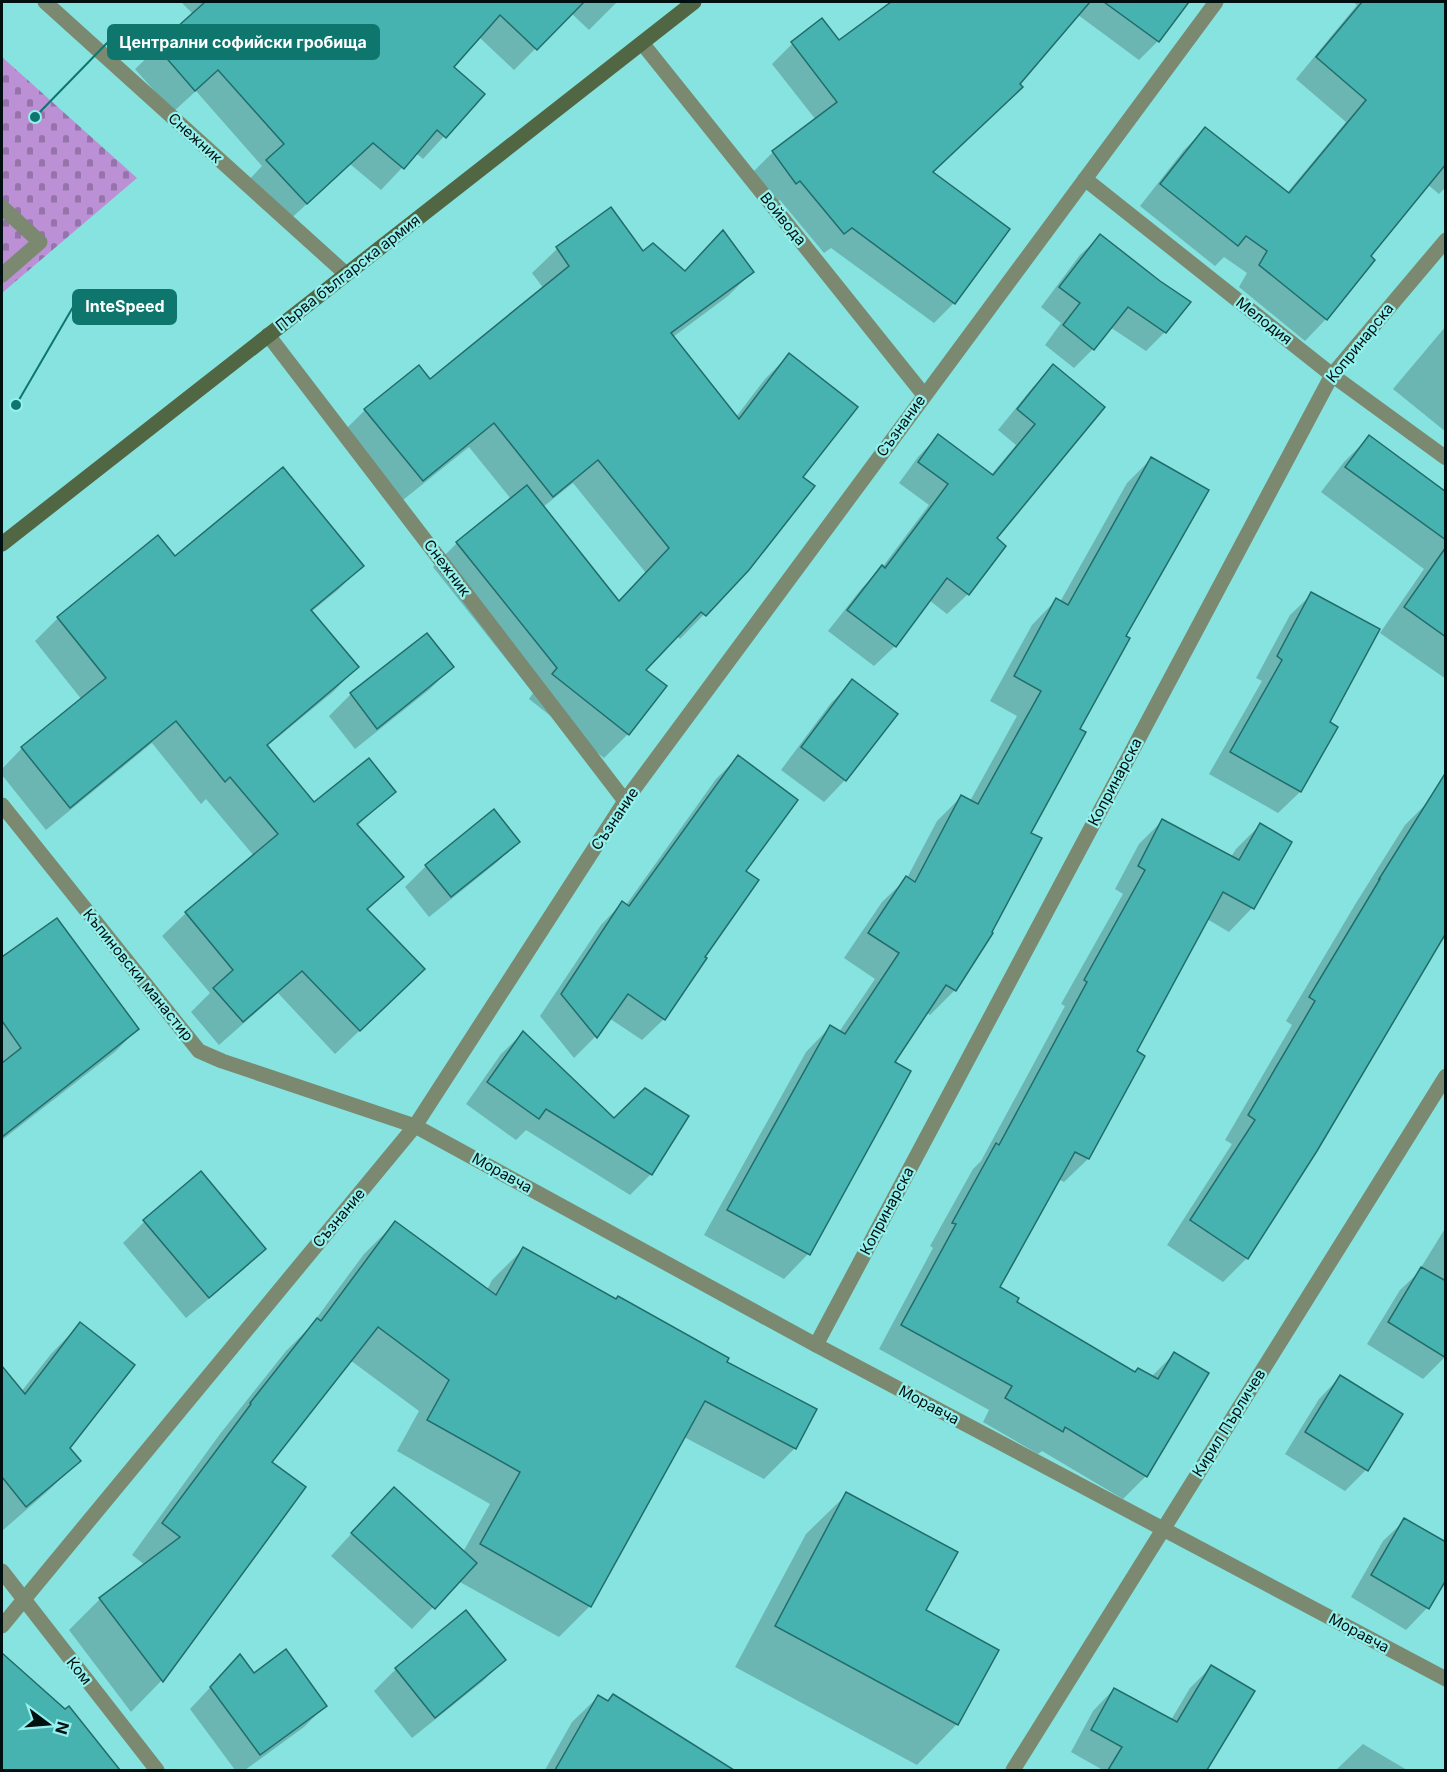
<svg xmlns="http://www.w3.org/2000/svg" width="1447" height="1772" font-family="Inter,sans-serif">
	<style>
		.cemetery { fill: url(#cemetery-stones) }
		.shadow { fill: #0003; fill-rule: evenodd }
		.building { fill: #46b3b0; stroke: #226c6a; stroke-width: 1.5 }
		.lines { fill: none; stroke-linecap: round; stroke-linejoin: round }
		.lane { stroke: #7a8970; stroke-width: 15 }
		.street { stroke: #7a8970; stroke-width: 15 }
		.secondary { stroke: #516642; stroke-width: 15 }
		.labels { text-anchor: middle; stroke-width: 4.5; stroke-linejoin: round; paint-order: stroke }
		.street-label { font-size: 15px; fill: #001010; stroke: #94f1ed }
		.leader { fill: none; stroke: #0f766e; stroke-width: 2 }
		.callout-dot { fill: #0f766e; stroke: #94f1ed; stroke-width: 2 }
		.callout { fill: #0f766e; stroke: #0f766e; stroke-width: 2 }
		.callout-label { font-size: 16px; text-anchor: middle; font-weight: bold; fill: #fff }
	</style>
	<defs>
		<pattern id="cemetery-stones" width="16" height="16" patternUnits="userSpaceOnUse" patternTransform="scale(1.5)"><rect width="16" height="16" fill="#bb90d4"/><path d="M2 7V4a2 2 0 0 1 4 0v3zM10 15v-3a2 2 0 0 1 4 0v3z" fill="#9674ab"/></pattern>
	</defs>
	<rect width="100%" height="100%" fill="#86e3e0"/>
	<!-- cemetery -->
	<polygon class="cemetery" points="2,57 137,178 2,293"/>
	<!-- shadow -->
	<g class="shadow">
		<polygon points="181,2 617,2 589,30 571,13 514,70 479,37 452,67 483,94 423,159 416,153 381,190 350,164 284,225 246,183 262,166 196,91 173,112 135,69 193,14"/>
		<polygon points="894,2 1188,2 1158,41 1139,60 1070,9 931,172 954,303 934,323 831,248 824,253 780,200 775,203 753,172 773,152 816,120 772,64 792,44 822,20 839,42"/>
		<polygon points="1353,2 1446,2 1446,187 1439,194 1427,184 1368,257 1326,319 1305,341 1239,287 1247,273 1224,257 1215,266 1140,206 1184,150 1205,129 1287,193 1346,122 1296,79 1357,5"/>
		<path d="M610,209l32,44 42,19h68l-24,24 -55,41 63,80 29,-38 24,-24 12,122 -53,92 -68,70 -3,-3 -33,34 -16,64 -24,24 -75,-59 4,-6 -100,-126 24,-24 54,-44 -42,-52 -71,57 -57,-70 24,-24 64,-29 115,-92 -12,-16 25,-24zM573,483l73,90 -28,29 -75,-95z"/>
		<polygon points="1100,236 1165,332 1146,351 1110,327 1093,349 1074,368 1045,345 1061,323 1041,307 1080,255"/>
		<polygon points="1446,326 1446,432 1393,389"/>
		<polygon points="1054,367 1103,407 995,539 968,594 947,614 929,600 895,646 874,666 828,631 862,588 881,569 929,505 899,483 918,457 938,436 991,475 1016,445 998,430 1033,387"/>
		<polygon points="1369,437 1446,494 1446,679 1380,633 1424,569 1321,492 1344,462"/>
		<polygon points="1151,459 1124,637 955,990 930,1015 926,1012 893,1062 909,1071 808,1254 784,1279 704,1235 806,1052 830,1027 839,1032 875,979 844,958 882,902 907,878 937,821 961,797 970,801 1017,716 990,701 1032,625 1056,600 1060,602 1127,483"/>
		<polygon points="174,558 362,566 339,589 311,612 357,667 334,691 266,747 314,804 394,792 357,826 402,877 367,911 399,993 335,1054 278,993 219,1045 191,1012 210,993 162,936 186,913 254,856 206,799 201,804 152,743 46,830 2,775 2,769 22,748 82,700 35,641 58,618"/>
		<polygon points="1312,594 1328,723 1336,728 1300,792 1278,813 1209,774 1262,681 1256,678 1290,615"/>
		<polygon points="426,635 452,667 430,689 355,749 329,716 351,694"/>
		<polygon points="853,681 895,714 845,780 824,802 781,770 831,703"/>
		<polygon points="738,757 744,871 702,957 664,1019 642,1040 609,1018 595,1037 574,1058 540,1016 601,925 622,903 626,905 716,779"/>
		<polygon points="1429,801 1247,1258 1223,1282 1167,1245 1232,1144 1225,1140 1292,1025 1286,1021 1356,903 1405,825"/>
		<polygon points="1162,821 1231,857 1236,849 1260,825 1290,843 1252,908 1229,932 1207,919 1135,1052 1143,1056 1088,1159 1064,1182 1058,1179 998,1288 1015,1302 1134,1373 1151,1377 1174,1354 1146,1476 1123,1499 1042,1451 1038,1454 983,1422 989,1410 879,1349 933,1248 930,1246 973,1169 981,1161 1065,1006 1061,1004 1123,894 1115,889 1139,844"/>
		<polygon points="518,842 496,863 429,917 405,887 426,866"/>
		<polygon points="57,921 137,1029 116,1051 2,1140 2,960"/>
		<polygon points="523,1033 651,1174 630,1195 526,1130 516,1140 466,1104 501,1054"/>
		<polygon points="145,1221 264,1248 243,1270 186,1318 123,1243"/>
		<polygon points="395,1223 487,1290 492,1280 523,1249 725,1363 795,1448 764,1479 684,1437 590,1606 559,1637 458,1581 412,1629 331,1556 373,1510 463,1552 490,1504 397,1451 419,1411 350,1360 270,1462 304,1488 161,1681 131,1712 69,1630 100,1599 145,1565 132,1555 220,1434 286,1351 310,1327 364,1254"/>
		<polygon points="1446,1227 1446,1356 1423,1379 1367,1344 1400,1290 1417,1274"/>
		<polygon points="80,1324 68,1448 79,1461 49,1490 2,1531 2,1368 21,1392 51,1354"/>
		<polygon points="1340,1377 1366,1470 1345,1491 1285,1454 1319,1399"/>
		<polygon points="847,1494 924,1611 957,1724 917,1765 735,1667 806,1534"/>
		<polygon points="1405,1520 1446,1577 1427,1608 1406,1630 1351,1597 1383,1541"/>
		<polygon points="466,1612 504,1660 483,1681 412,1738 374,1691 396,1669"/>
		<polygon points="12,1664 110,1760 99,1770 2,1770 2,1675"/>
		<polygon points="1212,1666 1184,1759 1177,1770 1100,1770 1101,1769 1071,1752 1093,1711 1114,1689 1171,1720 1190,1688"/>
		<polygon points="219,1678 325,1706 304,1727 245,1770 235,1770 190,1709"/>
		<polygon points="613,1696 729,1769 728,1770 545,1770 572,1722 598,1697 606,1702"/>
		<polygon points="1363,1744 1407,1770 1336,1770"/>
	</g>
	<!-- building -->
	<g class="building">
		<polygon points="205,2 584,2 537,50 500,15 454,67 485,94 446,138 437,130 404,169 373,143 307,204 266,160 284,144 218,70 195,91 156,46"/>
		<polygon points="891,2 1090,2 1020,84 1023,87 933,172 1010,229 955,304 852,228 844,234 800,181 796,184 772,151 837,102 791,42 822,18 839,40"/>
		<polygon points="1104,2 1189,2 1159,42"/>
		<polygon points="1362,2 1446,2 1446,164 1371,256 1375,260 1327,320 1259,265 1267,251 1246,236 1238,246 1160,184 1205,127 1289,193 1366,100 1316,57"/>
		<polygon points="611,207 643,251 653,243 685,271 723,230 754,272 671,333 739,419 789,353 858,407 803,477 815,486 749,570 706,616 701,612 646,670 667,686 629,735 552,674 557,668 456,542 527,485 619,601 669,548 598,460 553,497 494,423 423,481 364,409 419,365 430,379 569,266 556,247"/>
		<polygon points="1100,234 1160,281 1191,302 1166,333 1128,307 1094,350 1063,325 1080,303 1059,287"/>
		<polygon points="1053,364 1105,407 997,538 1006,546 969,595 947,578 896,647 847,610 882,565 885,568 948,484 918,462 938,434 993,475 1035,424 1017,409"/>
		<polygon points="1369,435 1446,492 1446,540 1345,467"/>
		<polygon points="1151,457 1209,490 1126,636 1130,638 1080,729 1086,732 1031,833 1042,838 992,932 993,933 956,991 946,985 895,1062 911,1071 810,1255 727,1210 830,1025 845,1034 899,953 868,933 906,876 915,882 961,795 978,804 1041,691 1014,676 1056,598 1068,605"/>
		<polygon points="283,467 364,566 311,610 359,667 267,745 314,802 369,758 396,792 357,824 404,877 367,909 425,969 360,1031 302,971 243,1022 213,988 233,970 185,912 278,834 230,777 225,782 176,721 70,808 21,747 106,678 57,617 158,535 175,556"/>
		<polygon points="1446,547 1446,637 1404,607"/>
		<polygon points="1311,592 1380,629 1330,722 1338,727 1301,792 1230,752 1282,660 1277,656"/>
		<polygon points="427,633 454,667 377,729 350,693"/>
		<polygon points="852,679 898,714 846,781 801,747"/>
		<polygon points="738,755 798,800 746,871 759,880 705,957 707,958 665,1020 628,994 597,1038 561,994 622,901 629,906"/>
		<polygon points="1446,772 1446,933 1317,1151 1248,1259 1190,1220 1255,1120 1248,1115 1315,1001 1309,997 1380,879 1379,879"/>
		<polygon points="494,809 520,842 451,897 425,865"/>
		<polygon points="1162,819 1239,860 1260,823 1292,842 1254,909 1223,892 1137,1051 1145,1056 1089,1159 1075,1152 1000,1287 1019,1298 1017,1302 1135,1372 1138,1368 1158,1379 1174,1352 1209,1373 1147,1477 1065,1427 1063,1432 1005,1398 1012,1386 901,1325 956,1224 952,1223 996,1143 999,1145 1087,982 1084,980 1145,870 1138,866"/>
		<polygon points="57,918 139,1029 2,1137 2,1063 21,1048 2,1021 2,957"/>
		<polygon points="523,1031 614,1118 645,1088 689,1116 652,1175 546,1109 539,1119 487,1082"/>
		<polygon points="201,1171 266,1249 209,1298 143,1220"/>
		<polygon points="395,1221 496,1295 523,1247 616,1299 618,1296 729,1358 727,1362 817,1409 796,1449 705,1401 591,1607 480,1544 520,1472 427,1420 449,1380 378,1327 272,1462 306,1487 163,1682 99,1598 180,1537 162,1523 251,1404 250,1403 317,1318 321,1321"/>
		<polygon points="1421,1267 1446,1281 1446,1358 1388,1322"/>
		<polygon points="80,1322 135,1365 70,1448 81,1461 26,1507 2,1477 2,1366 25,1394"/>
		<polygon points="1340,1375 1403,1414 1368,1471 1305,1432"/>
		<polygon points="394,1487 477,1563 435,1609 351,1533"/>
		<polygon points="846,1492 958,1552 926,1610 999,1650 958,1725 775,1626"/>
		<polygon points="1404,1518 1446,1542 1446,1580 1429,1609 1371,1575"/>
		<polygon points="466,1610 506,1660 435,1718 395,1668"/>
		<polygon points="286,1649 327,1706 260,1755 210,1687 240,1654 254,1673"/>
		<polygon points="2,1653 65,1709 69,1706 120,1770 2,1770"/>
		<polygon points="1211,1665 1255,1691 1207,1770 1108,1770 1122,1747 1091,1730 1114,1688 1177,1722"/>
		<polygon points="613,1694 734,1770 555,1770 598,1695 608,1701"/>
	</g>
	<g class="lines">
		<!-- lane -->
		<polyline class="lane" points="2,207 40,242 2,275"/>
		<!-- street -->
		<g class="street">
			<polyline points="45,2 346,274"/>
			<polyline points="642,43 924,395"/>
			<polyline points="1085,179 1332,375 1446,458"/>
			<polyline points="268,335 625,801"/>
			<polyline points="2,805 199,1051 222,1061 415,1126 816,1345 1446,1679"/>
			<polyline points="816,1345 1332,375 1446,240"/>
			<polyline points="2,1571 157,1770"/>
			<polyline points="2,1626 415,1126 625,801 1216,2"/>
			<polyline points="1013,1770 1446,1076"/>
		</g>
		<!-- secondary -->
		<polyline class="secondary" points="2,544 694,2"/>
	</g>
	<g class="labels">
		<!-- street labels -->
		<g class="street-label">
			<text transform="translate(195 138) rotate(42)" y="5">Снежник</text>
			<text transform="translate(783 219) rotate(51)" y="5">Войвода</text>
			<text transform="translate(348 273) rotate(-38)" y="5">Първа българска армия</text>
			<text transform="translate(1264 321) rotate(38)" y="5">Мелодия</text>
			<text transform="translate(1360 343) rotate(-51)" y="5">Копринарска</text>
			<text transform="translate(901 426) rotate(-54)" y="5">Съзнание</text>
			<text transform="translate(447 568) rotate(53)" y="5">Снежник</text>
			<text transform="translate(1115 782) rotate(-62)" y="5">Копринарска</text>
			<text transform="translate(615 819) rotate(-56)" y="5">Съзнание</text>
			<text transform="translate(138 975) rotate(51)" y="5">Къпиновски манастир</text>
			<text transform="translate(502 1173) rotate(29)" y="5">Моравча</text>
			<text transform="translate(887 1211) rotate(-62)" y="5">Копринарска</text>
			<text transform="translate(339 1218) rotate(-50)" y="5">Съзнание</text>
			<text transform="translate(929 1405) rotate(28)" y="5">Моравча</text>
			<text transform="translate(1229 1423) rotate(-58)" y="5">Кирил Пърличев</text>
			<text transform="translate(1359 1633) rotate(28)" y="5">Моравча</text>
			<text transform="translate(79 1671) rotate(52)" y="5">Ком</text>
		</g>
	</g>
	<!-- callouts -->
	<path class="leader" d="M35 117L108 42M16 405L73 307"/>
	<g class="callout-dot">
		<circle cx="35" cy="117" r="6"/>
		<circle cx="16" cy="405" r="6"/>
	</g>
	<g class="callout">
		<rect x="108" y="25" width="271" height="34" rx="6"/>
		<rect x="73" y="290" width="103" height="34" rx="6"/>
	</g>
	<g class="callout-label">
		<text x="243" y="48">Централни софийски гробища</text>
		<text x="125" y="312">InteSpeed</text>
	</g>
	<!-- border -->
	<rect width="1447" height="1772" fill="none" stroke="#001010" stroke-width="6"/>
	<!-- north arrow -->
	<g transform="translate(48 1724) rotate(106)" stroke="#94f1ed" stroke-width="4.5" paint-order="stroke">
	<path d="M0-4.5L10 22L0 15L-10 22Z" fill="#001010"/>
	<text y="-9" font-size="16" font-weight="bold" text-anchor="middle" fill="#001010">N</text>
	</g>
</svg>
